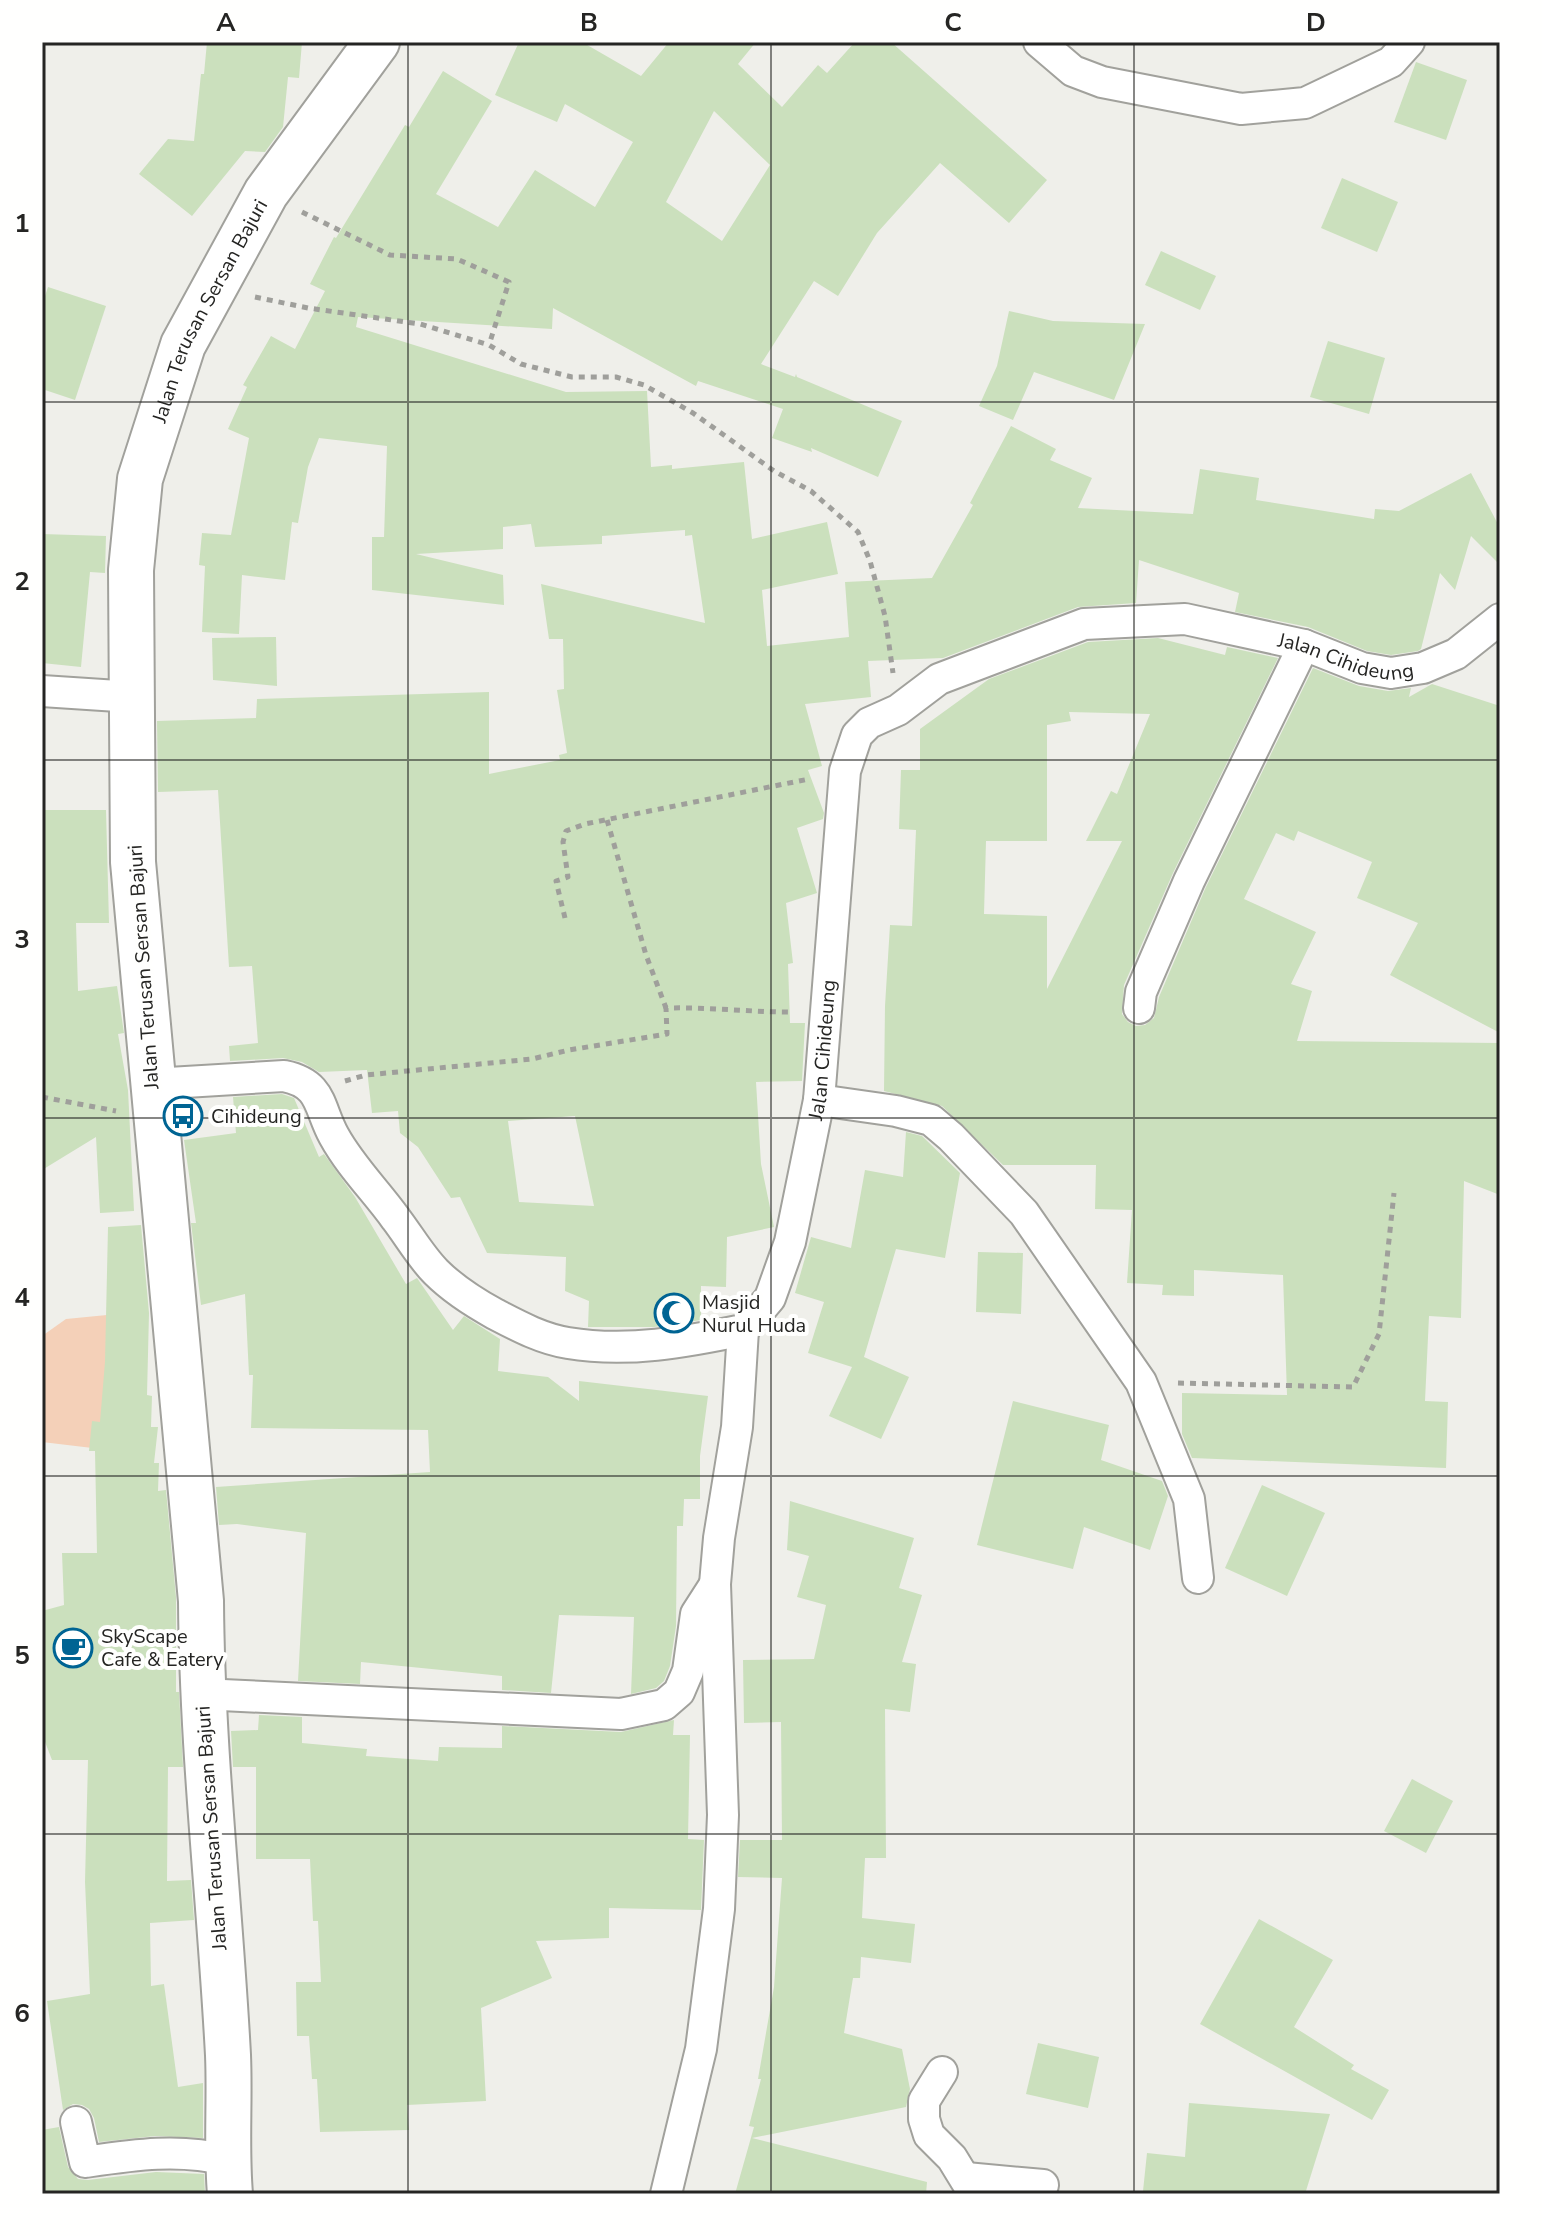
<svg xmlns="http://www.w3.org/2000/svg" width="1542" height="2236" font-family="'Nunito Sans',sans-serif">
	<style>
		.green { fill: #f4d0b8 }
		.building { fill: #cbe0bd; fill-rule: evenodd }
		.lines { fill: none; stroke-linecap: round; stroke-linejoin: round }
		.street-casing { stroke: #a1a19c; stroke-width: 34 }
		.secondary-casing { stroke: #a1a19c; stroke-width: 48 }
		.path { stroke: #9f9f9b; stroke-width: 5; stroke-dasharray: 6 6; stroke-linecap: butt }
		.street { stroke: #fff; stroke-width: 30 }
		.secondary { stroke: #fff; stroke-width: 44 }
		.grid { fill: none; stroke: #252523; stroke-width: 2; stroke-opacity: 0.55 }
		.labels { text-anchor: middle; stroke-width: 8; stroke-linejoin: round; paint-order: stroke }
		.street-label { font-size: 20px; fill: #252523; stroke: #fffffe }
		.poi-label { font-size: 20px; fill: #252523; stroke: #fffffe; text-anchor: start }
		.neatline { fill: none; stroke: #252523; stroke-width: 3 }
		.grid-label { font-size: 26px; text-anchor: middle; font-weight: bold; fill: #252523 }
	</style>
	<rect width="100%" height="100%" fill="#efefea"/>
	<!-- green -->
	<polygon class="green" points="148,1311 126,1452 42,1442 42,1336 66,1319"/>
	<!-- building -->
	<g class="building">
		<polygon points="207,42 302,42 299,78 288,77 283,127 265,152 245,151 192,216 139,174 168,139 194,141 201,74 204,74"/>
		<path d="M519,42h63l59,34 28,-34h87l-18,22 44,43 36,-42 9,8 28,-31h36l156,138 -38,43 -69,-60 -63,70 -39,63 -24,-15 -53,83 34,13 1,-3 1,3 105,44 -24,56 -67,-29 1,4 -40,-14 11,-29 -85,-28 -2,5 -143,-78 -1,21 -194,-12 -2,10 210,65 81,-1 4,76 21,-2v4l72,-7 8,77 75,-17 11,52 -76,16 5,56 82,-9 -4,-55 87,-4 41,-73 -3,-2 41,-77 45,23 -6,11 42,18 -14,30 115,6 7,-45 59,9 -3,22 118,19 1,-10 24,2 72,-38 29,55v37l-29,-29 -16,54 -15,-17 -19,76 -3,2 -27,4 -24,-4 -59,-24 -73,-15 4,-19 -100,-33 -3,43 -58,4 -135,51 -75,3 3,36 -66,7 17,62 -14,4 16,43 -1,6 -26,9 20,65 -31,10 7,60 -5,1 2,59h15l-3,58 -46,1 5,82 13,63 -47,10 -1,50 -25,-1v34l-47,7h-66l1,-26 -24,-10 1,-34 -79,-4 -27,-56 -9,1 -33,-51 -18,-14 -2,-22 -26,2 -5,-43 -48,2 -17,-10 -19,-4 -53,3 -1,-15 29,-3 -6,-77 -23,1 -11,-177 -60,2 -1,-71 99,-3 1,-19 232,-7v82l71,-14 -1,-5 8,-2 -10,-63 7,-1 -1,-50h-14l-8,-55 164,39 -13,-88 -7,1v-6l-83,6v8l-67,3 -4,-23 -28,3v22l-87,5 87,21 1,30 -132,-15v-53h12l3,-91 -68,-8 -11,29 -10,56 -6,-1 -7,58 -43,-5 -3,59 -37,-2 3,-66 -6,-1 3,-32 29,2 18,-97 -21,-9 19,-42 -4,-2 28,-49 24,13 30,-58 -15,-7 24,-47 2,1 69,-113 4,2 34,-56 49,30 -56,93 62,33 37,-57 60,37 38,-65 -68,-38 -8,18 -62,-27zM714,111l56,54 -48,76 -56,-39zM575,1116l19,90 -75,-4 -11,-81z"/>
		<polygon points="1416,62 1467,80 1446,140 1394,122"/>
		<polygon points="1342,178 1398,202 1377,252 1321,228"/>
		<polygon points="1161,251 1216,276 1200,310 1145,285"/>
		<polygon points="48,287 106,306 75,400 42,389 42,305"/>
		<polygon points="1009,311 1053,321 1145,324 1114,400 1034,372 1013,420 979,406 997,366"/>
		<polygon points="1328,341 1385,358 1369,414 1310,397"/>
		<polygon points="42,534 106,536 105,573 90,572 81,667 42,663"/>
		<polygon points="276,637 277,686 213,680 212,638"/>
		<path d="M1158,638l67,17 2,-8 51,11 -105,215 -49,112 -2,29 6,8 8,4 9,-1 9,-7 5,-21 46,-108 108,-221 46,18 29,5 23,-3 -2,9 23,-13 68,22v327l-110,-58 28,-52 -61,-25 15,-36 -74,-31 -4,10 -18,-8 -32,66 72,33 -25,52 21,7 -15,50 203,2v152l-36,-14 -3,137 -32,-2 -4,85 23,1 -2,66 -254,-10 -10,-24v-41l105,2 -4,-120 -89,-5v26l-32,-1 1,-10 -36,-2 5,-73 -37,-1 1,-44h-93l-61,-59 -58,-15 1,-85 5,-81 22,1 4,-96 -17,-1 2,-59h19v-41l69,-50 99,-37zM1069,712l81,2 -33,80 -6,-3 -25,50h36l-75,148v-73l-63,-2 2,-73h61v-116l24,-4z"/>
		<polygon points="42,810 106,810 109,923 76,923 78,991 117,986 124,1033 118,1034 128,1090 134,1211 100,1213 96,1137 42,1170"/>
		<polygon points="282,1094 294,1098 319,1157 324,1154 355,1197 406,1284 417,1278 453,1330 464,1316 500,1339 498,1371 548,1377 579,1401 579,1381 708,1396 700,1456 700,1499 684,1499 683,1526 677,1526 676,1626 670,1666 664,1681 656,1688 631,1694 634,1617 559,1615 551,1693 502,1690 502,1676 361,1662 360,1684 298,1681 306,1533 237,1524 219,1525 216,1487 430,1472 428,1430 251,1428 253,1375 249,1375 245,1294 201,1305 191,1223 196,1223 184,1140 236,1133 233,1097"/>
		<polygon points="906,1132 922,1136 960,1173 945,1258 896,1249 864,1357 909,1377 881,1439 829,1416 852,1367 808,1353 824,1302 795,1293 811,1237 851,1248 865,1170 903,1177"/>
		<polygon points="141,1225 149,1313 147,1395 152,1396 151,1427 158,1427 154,1463 159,1463 158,1491 166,1490 176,1597 176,1692 179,1692 183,1767 168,1767 167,1881 191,1880 194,1920 150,1923 151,1986 164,1984 178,2087 203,2083 203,2138 155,2136 99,2142 94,2118 89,2109 82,2105 73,2104 63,2110 47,2001 90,1994 85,1882 88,1760 52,1760 42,1734 42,1611 64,1605 62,1553 97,1553 95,1451 89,1451 92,1421 100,1422 105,1362 108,1227"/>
		<polygon points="978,1252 1023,1253 1021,1314 976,1312"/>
		<polygon points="1013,1401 1109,1425 1101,1460 1162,1481 1168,1496 1150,1550 1084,1527 1073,1569 977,1545"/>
		<polygon points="1262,1485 1325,1513 1287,1596 1225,1568"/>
		<polygon points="790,1501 914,1538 899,1588 922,1595 902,1662 916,1664 910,1712 885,1709 886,1858 865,1858 862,1918 915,1924 911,1963 861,1957 860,1978 853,1978 844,2033 902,2049 910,2089 906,2107 752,2138 927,2182 926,2194 735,2194 754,2127 749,2126 761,2079 758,2079 774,1987 782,1878 738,1877 740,1840 782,1840 781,1722 744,1723 743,1660 814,1659 826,1605 797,1597 809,1556 787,1550"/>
		<polygon points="259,1715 302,1717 302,1743 367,1749 366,1756 438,1761 439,1747 502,1748 502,1726 621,1732 674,1720 673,1735 690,1735 688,1839 704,1840 701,1910 609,1908 609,1938 536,1941 552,1978 481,2008 486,2101 407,2105 409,2130 320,2132 317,2079 312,2079 309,2036 297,2036 296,1982 321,1982 318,1921 313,1921 310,1859 256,1859 256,1767 233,1767 231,1731 258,1730"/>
		<polygon points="1412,1779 1453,1801 1426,1853 1384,1831"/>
		<polygon points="1259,1919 1333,1960 1294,2027 1354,2065 1351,2069 1389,2090 1372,2120 1200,2024"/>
		<polygon points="1038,2043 1099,2057 1088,2108 1026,2094"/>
		<polygon points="1189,2103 1330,2114 1305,2194 1172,2194 1143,2191 1147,2153 1185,2157"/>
		<polygon points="59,2127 68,2167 78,2179 88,2180 156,2172 204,2174 205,2194 42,2194 42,2130"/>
	</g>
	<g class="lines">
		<!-- street casing -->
		<g class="street-casing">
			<g id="street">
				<polyline points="1039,42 1073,71 1102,82 1241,109 1305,103 1391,62 1409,42"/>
				<polyline points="42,691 133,697"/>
				<polyline points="1139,1008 1141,992 1189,881 1304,645"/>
				<path id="s1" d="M152,1084l132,-8c39,8 34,31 50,60 17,31 42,55 62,83 13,17 25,38 40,53 17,17 39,31 59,42 23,12 47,25 73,29 59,10 118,-1 175,-13l27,-32 20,-56 29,-142 26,-329 12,-36 12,-12 29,-13 41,-31 145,-55 101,-5 119,26 58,23 29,5 32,-5 33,-14 44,-35"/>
				<polyline points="819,1100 896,1111 931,1120 951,1137 1024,1213 1141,1382 1189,1499 1198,1578"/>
				<polyline points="201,1694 621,1714 664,1705 679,1692 688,1671 696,1614 714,1586"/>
				<polyline points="942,2072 924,2101 924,2119 929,2135 952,2158 974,2194"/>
				<path d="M76,2122l9,40c48,-7 93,-14 142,-2"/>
				<polyline points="966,2178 1043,2185"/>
				<polyline points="666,2194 701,2049 719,1909 723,1815 715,1584 719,1538 737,1427 743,1330"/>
			</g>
		</g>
		<!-- secondary casing -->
		<g class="secondary-casing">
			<g id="secondary">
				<path id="s2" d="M230,2194c-4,-47 0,-93 -2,-139 -8,-152 -26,-302 -27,-454l-68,-739 -2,-292 9,-91 43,-134 83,-152 111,-151"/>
			</g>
		</g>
		<!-- path -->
		<g class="path">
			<polyline points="302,212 390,255 457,259 509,282 489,345"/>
			<polyline points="255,297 308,308 420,324 489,345 521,364 572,377 616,377 644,385 693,413 774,471 811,491 858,532 870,561 885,616 893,673"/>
			<polyline points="607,820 646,955 666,1008"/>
			<polyline points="565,918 556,881 568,877 563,842 566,831 585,824 809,779"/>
			<path d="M345,1081l21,-6 166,-16 37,-9 98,-16 -1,-26c42,-1 83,4 125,4"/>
			<polyline points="42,1097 116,1111"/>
			<polyline points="1178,1383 1353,1387 1379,1334 1394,1193"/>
		</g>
		<!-- street -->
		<use href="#street" class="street"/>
		<!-- secondary -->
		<use href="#secondary" class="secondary"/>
	</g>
	<!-- grid -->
	<path class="grid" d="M408,42v2152M771,42v2152M1134,42v2152M42,402h1458M42,760h1458M42,1118h1458M42,1476h1458M42,1834h1458"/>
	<!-- icons -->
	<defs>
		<g id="bus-ring" transform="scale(2)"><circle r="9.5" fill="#fffffe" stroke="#006493" stroke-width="1.5"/><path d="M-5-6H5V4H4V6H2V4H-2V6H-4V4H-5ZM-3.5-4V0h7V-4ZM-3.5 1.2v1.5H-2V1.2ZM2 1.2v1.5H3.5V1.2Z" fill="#006493"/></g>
		<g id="mosque-ring" transform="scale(2)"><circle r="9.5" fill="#fffffe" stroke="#006493" stroke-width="1.5"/><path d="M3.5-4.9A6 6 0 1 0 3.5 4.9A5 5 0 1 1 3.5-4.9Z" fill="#006493"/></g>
		<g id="cafe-ring" transform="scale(2)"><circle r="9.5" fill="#fffffe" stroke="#006493" stroke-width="1.5"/><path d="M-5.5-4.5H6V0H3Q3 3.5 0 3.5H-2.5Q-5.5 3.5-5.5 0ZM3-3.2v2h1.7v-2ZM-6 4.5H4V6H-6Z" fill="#006493"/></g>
	</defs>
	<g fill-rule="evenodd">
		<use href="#bus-ring" x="183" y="1116"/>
		<use href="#mosque-ring" x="674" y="1313"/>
		<use href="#cafe-ring" x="73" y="1648"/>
	</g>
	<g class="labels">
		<!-- street labels -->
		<g class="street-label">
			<text dy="7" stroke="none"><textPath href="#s2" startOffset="1902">Jalan Terusan Sersan Bajuri</textPath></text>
			<text dy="7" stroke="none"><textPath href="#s1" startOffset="1850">Jalan Cihideung</textPath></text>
			<text transform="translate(143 967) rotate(-94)" y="7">Jalan Terusan Sersan Bajuri</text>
			<text dy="7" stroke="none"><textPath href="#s1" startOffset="1010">Jalan Cihideung</textPath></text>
			<text transform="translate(211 1828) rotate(-94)" y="7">Jalan Terusan Sersan Bajuri</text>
		</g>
		<!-- poi labels -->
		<g class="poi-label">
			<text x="211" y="1123">Cihideung</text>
			<text x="702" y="1309">Masjid<tspan x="702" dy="23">Nurul Huda</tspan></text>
			<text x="101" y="1643">SkyScape<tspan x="101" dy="23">Cafe &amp; Eatery</tspan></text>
		</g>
	</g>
	<!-- border -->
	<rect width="1542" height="2236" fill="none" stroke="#fffffe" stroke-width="88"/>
	<rect x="44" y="44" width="1454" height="2148" class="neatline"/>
	<g class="grid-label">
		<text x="226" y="31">A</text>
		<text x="589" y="31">B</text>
		<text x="953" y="31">C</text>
		<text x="1316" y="31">D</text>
		<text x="22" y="232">1</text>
		<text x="22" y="590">2</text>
		<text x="22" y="948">3</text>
		<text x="22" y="1306">4</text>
		<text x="22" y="1664">5</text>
		<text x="22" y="2022">6</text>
	</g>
</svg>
